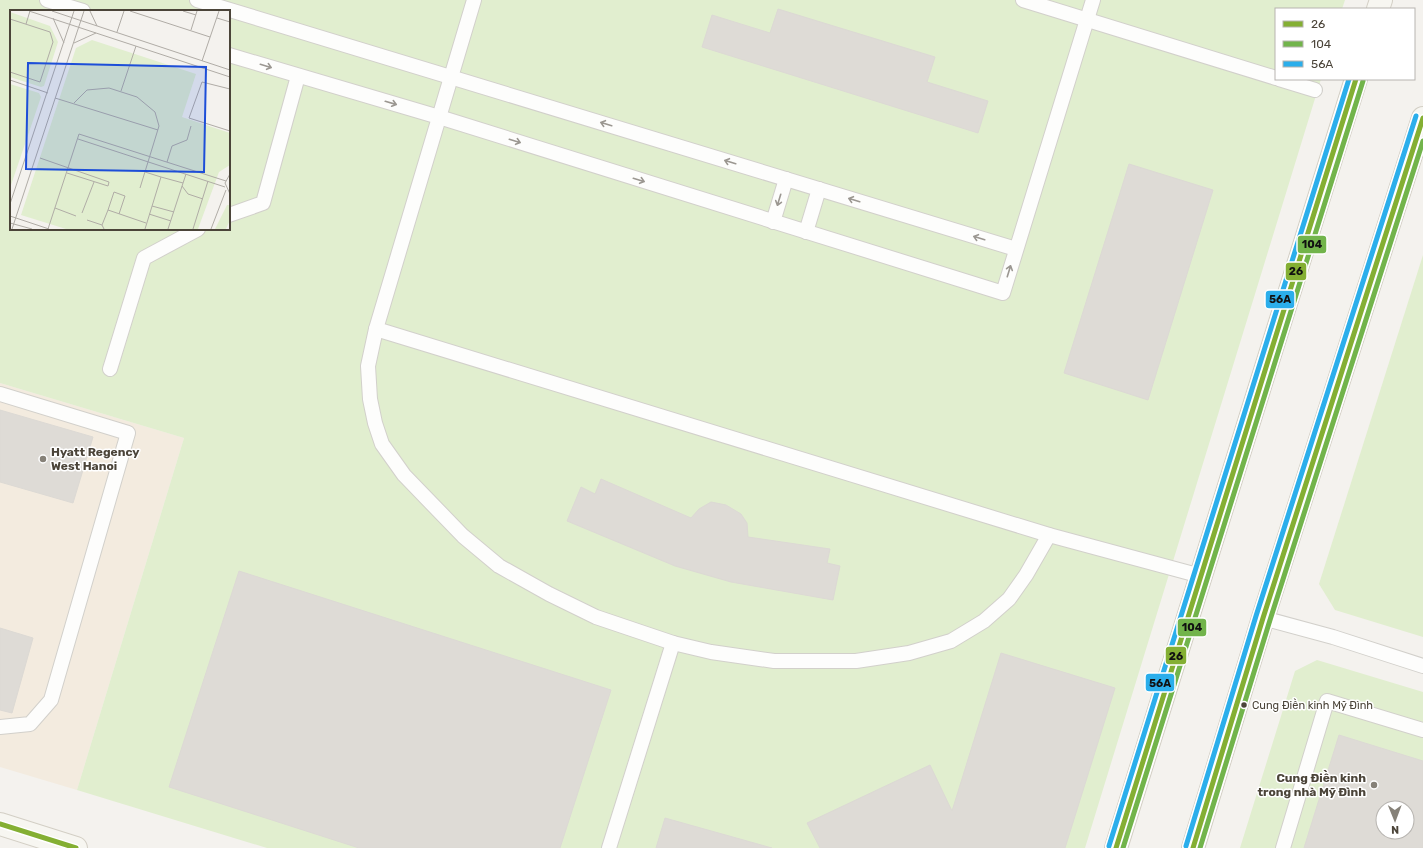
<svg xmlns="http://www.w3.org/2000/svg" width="1423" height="848" font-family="Rubik,sans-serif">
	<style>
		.commercial { fill: #f3ebdf }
		.pitch { fill: #e1eecf; fill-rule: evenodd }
		.building { fill: #dedbd6; stroke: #dcd9d4; fill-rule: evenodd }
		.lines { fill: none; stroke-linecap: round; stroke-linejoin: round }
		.lane-casing { stroke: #d2d0cb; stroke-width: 16 }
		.secondary-casing { stroke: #d3cfc5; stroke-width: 24 }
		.lane { stroke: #fdfdfc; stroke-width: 14 }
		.secondary { stroke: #f7f6f1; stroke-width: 22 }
		.bus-1-casing { stroke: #fff; stroke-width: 8 }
		.bus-2-casing { stroke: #fff; stroke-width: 8 }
		.bus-3-casing { stroke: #fff; stroke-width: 8 }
		.bus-1 { stroke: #84af33; stroke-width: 5 }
		.bus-2 { stroke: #72b44b; stroke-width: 5 }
		.bus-3 { stroke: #2baeeb; stroke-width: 5 }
		.oneway { stroke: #9b9791 }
		.poi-dot { fill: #868178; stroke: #fff; stroke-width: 1.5 }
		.bus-dot { fill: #4b4439; stroke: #fff; stroke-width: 1.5 }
		.labels { text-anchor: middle; stroke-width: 3; stroke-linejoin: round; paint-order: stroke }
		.bus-label { font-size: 11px; fill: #4b4439; stroke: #fff; text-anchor: start }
		.poi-label { font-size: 12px; font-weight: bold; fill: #4b4439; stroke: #fff; text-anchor: start }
		.inset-road { fill: none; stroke: #b0aca6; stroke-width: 1 }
		.view { fill: #1d4ed8; fill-opacity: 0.15; stroke: #1d4ed8; stroke-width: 2 }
		.inset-edge { fill: none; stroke: #4b4439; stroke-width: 2 }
		.line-badge { stroke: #fff; stroke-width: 1.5 }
		.pale-badge-label { font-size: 11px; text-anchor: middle; font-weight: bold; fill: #111 }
	</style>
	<rect width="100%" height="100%" fill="#f4f2ee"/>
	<!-- commercial -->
	<polygon class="commercial" points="0,383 184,438 77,790 0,767"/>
	<!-- pitch -->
	<g class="pitch">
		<path d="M0,0h1345l-3,9h-66v70h45l-236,769h-818l-190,-58 107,-352 -184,-55zM11,11h218v218h-218z"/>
		<polygon points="1423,255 1423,637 1335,610 1319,584"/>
		<path d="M1317,660l106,32v156h-183l55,-177zM1383,808h24v24h-24z"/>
	</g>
	<!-- building -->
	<g class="building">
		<polygon points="778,9 935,57 927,82 988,101 978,133 702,47 712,15 770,33"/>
		<polygon points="1129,164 1213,190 1148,400 1064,373"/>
		<polygon points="0,410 93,437 73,503 0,482"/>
		<polygon points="601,479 691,518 699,509 711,502 726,505 741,514 747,523 748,537 830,549 827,563 840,566 833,600 731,582 675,566 567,521 581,487 595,494"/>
		<polygon points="239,571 611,690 560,848 359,848 169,787"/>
		<polygon points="0,628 33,638 12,713 0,710"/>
		<polygon points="1001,653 1115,688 1065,848 820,848 807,823 930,765 952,811"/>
		<path d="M1339,735l84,26v87h-119zM1383,808h24v24h-24z"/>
		<polygon points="665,818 772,848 656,848"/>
	</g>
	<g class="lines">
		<!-- lane casing -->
		<g class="lane-casing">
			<g id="lane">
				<polyline points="47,0 83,11"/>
				<polyline points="197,0 1016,249"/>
				<polyline points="474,0 376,329 368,366 370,399 375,423 382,444 404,475 463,536 499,566 549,594 596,617 673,643 711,652 774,661 856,661 909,653 951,641 984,621 1009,599 1026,575 1049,535"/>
				<polyline points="1023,0 1276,78"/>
				<polyline points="229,55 439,117 1003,293 1093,0"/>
				<polyline points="1279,79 1315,90"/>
				<polyline points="229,215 263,203 298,76"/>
				<polyline points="773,222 786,179"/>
				<polyline points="806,232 819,189"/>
				<polyline points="376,329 1049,535 1201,576"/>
				<polyline points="110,369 144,258 198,229"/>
				<polyline points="0,394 128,433 51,700 30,724 0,727"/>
				<polyline points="1263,618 1333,637 1423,666"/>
				<polyline points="609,848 673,643"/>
				<polyline points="1283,848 1327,701 1423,730"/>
			</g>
		</g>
		<!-- secondary casing -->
		<g class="secondary-casing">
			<g id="secondary">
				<polyline points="1378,9 1381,0"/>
				<polyline points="0,824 76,848"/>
				<polyline points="1116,848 1356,79"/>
				<polyline points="1193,848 1263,618 1423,118"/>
			</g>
		</g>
		<!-- lane -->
		<use href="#lane" class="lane"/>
		<!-- secondary -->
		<use href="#secondary" class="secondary"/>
		<!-- bus-1 casing -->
		<g class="bus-1-casing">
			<g id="bus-1">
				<polyline points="0,824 76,848"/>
				<polyline points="1116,848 1356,79"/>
				<polyline points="1193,848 1263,618 1423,118"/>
			</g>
		</g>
		<!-- bus-2 casing -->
		<g class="bus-2-casing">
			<g id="bus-2">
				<polyline points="1123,848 1363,81"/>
				<polyline points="1200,848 1270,620 1423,141"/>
			</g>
		</g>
		<!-- bus-3 casing -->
		<g class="bus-3-casing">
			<g id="bus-3">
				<polyline points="1109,846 1349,79"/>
				<polyline points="1186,846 1256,616 1416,116"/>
			</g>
		</g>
		<!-- bus-1 -->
		<use href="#bus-1" class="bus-1"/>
		<!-- bus-2 -->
		<use href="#bus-2" class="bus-2"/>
		<!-- bus-3 -->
		<use href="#bus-3" class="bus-3"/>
	</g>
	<!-- one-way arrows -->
	<defs><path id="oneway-shaft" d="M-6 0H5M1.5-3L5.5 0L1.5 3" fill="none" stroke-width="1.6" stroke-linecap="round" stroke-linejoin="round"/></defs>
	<g class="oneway">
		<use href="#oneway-shaft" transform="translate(266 66) rotate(17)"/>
		<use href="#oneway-shaft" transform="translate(391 103) rotate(16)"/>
		<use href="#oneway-shaft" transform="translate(606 124) rotate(-163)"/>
		<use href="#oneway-shaft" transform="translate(515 141) rotate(17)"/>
		<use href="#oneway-shaft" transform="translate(730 162) rotate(-163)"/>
		<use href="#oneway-shaft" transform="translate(639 180) rotate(17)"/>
		<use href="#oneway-shaft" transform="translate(779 200) rotate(107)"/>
		<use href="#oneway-shaft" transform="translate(854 200) rotate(-163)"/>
		<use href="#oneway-shaft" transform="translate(979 238) rotate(-163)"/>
		<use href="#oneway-shaft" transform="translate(1009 271) rotate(-73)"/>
	</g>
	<!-- markers -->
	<g class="poi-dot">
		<circle cx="43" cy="459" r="4"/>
		<circle cx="1374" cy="785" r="4"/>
	</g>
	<circle class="bus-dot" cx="1244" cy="705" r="3.5"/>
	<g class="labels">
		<!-- bus labels -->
		<g class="bus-label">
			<text x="1252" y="709">Cung Điền kinh Mỹ Đình</text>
		</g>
		<!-- poi labels -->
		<g class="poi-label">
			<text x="51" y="456">Hyatt Regency<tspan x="51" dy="14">West Hanoi</tspan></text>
			<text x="1366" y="782" text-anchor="end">Cung Điền kinh<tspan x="1366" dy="14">trong nhà Mỹ Đình</tspan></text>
		</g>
	</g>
	<!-- overview -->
	<g transform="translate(10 10)">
		<rect width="220" height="220" fill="#f4f2ee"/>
		<path d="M217,195h3v15l-4,9h-11z" fill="#e1eecf"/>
		<path d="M0,2l40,14 8,16 -14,44 -3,1 -31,-10zM82,30l104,34 -14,43 48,16v32l-11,7 -21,57h-132l-45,-14 55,-167zM0,74l29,9 2,4 -31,91z" fill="#e1eecf"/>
		<path class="inset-road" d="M19,1l201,66M42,1l178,59M80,1l7,15M120,1l80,26M173,1l13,4M43,8l11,25M207,8l13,4M0,9l40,13 3,10 -13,40 -30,-10M16,14l4,-13M181,20l6,-19M107,22l7,-21M64,33l22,-10M192,51l17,-50M0,70l38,13M220,79l-28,-7 -13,36 41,13M111,81l15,-45M45,88l103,32M64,93l13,-13 22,-2 28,9 18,15 4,14 -19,62M68,129l147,48M30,148l69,24 -1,4 -41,-13M157,152l5,-16 15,-6 4,-14M135,162l16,5M220,164l-5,9 5,11M172,176l6,8 15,5M0,194l64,-193M142,196l22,6M45,198l21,8M72,203l12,-31M109,204l6,-18 -11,-4 -6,18 38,13M139,204l22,7M0,206l39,13M77,210l15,5 2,4M0,213l22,6M92,215l6,-15M2,219l72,-218M38,219l31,-95 147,47M135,219l16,-52 22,6M158,219l18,-55M183,219l15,-48M201,219l15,-39"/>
		<path class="view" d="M18,53l178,4 -2,105 -178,-3z"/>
		<rect width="220" height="220" class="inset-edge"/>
	</g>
	<g class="line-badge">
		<rect x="1297" y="235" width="30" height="19" rx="4" fill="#72b44b"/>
		<rect x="1285" y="262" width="22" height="19" rx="4" fill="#84af33"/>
		<rect x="1265" y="290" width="30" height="19" rx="4" fill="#2baeeb"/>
		<rect x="1177" y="618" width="30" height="19" rx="4" fill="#72b44b"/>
		<rect x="1165" y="646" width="22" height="19" rx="4" fill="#84af33"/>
		<rect x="1145" y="673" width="30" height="19" rx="4" fill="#2baeeb"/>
	</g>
	<g class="pale-badge-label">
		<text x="1312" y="248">104</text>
		<text x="1296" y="275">26</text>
		<text x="1280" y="303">56A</text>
		<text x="1192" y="631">104</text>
		<text x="1176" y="660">26</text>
		<text x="1160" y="687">56A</text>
	</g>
	<!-- legend -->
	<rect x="1275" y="8" width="140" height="72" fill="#ffffff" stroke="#b7b4b0"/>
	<rect x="1283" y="21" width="20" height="6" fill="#84af33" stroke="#b7b4b0"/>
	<text x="1311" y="28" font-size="12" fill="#4b4439">26</text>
	<rect x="1283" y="41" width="20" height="6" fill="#72b44b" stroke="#b7b4b0"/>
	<text x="1311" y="48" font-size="12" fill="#4b4439">104</text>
	<rect x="1283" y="61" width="20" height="6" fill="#2baeeb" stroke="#b7b4b0"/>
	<text x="1311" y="68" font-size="12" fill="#4b4439">56A</text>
	<!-- north arrow -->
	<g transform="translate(1395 820) rotate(179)"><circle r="19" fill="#ffffff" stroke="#b7b4b0"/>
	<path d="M0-3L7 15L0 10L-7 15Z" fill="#868178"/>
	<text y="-6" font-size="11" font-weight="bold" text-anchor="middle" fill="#4b4439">N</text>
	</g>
</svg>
